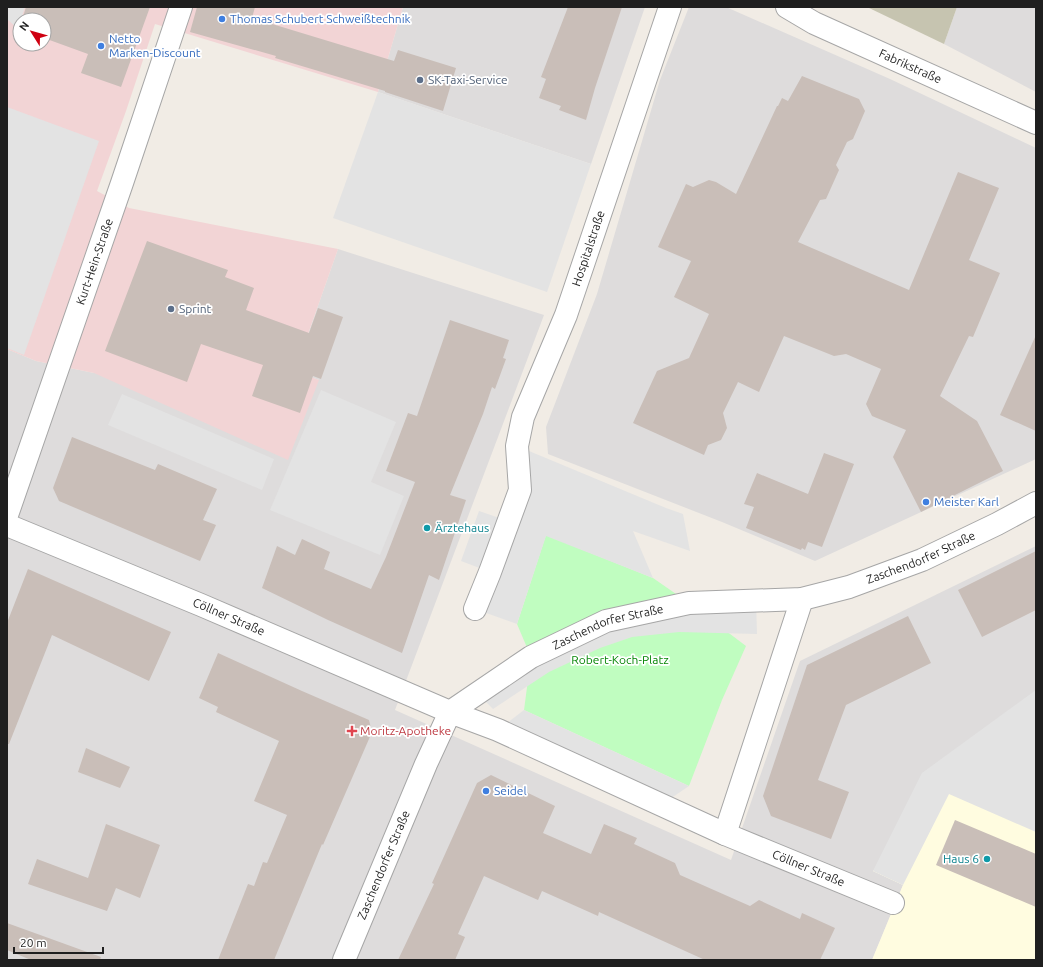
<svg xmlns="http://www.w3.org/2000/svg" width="1043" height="967" font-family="Ubuntu,sans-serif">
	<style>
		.residential { fill: #dedcdc }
		.commercial { fill: #f2d4d5; fill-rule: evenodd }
		.education { fill: #fffce0 }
		.construction { fill: #c6c4b0 }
		.park { fill: #c0fdc0 }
		.parking { fill: #e3e3e3 }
		.building { fill: #c9beb8 }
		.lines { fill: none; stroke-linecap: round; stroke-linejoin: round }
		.minor-casing { stroke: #a6a6a6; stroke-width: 24 }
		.tertiary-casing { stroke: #a6a6a6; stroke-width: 24 }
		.minor { stroke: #fff; stroke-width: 22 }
		.tertiary { stroke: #fff; stroke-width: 22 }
		.shop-dot { fill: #3f7fe0; stroke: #fff; stroke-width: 1.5 }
		.service-dot { fill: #5c6f8a; stroke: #fff; stroke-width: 1.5 }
		.culture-dot { fill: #0f9aa8; stroke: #fff; stroke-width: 1.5 }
		.health-dot { fill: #e0444e; stroke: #fff; stroke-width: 1.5 }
		.labels { text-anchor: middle; stroke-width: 3.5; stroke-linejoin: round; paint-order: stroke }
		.shop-label { font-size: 12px; fill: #366cbe; stroke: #fff; text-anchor: start }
		.street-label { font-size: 12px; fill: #1f1f1f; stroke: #fff }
		.service-label { font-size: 12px; fill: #4e5e75; stroke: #fff; text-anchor: start }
		.culture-label { font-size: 12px; fill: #0d838f; stroke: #fff; text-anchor: start }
		.park-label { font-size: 12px; fill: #058605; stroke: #fff }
		.health-label { font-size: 12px; fill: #be3a42; stroke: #fff; text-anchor: start }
	</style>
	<rect width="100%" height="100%" fill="#f1ece5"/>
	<!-- residential -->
	<g class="residential">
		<polygon points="403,7 645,7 591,164 378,92"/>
		<polygon points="689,7 726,7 890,79 1036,148 1036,459 815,561 722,522 548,454 546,427 597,294 660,80"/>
		<polygon points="957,7 1036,7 1036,92 944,44"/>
		<polygon points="338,249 544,315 395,710 731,860 800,661 1036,546 1036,695 873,871 903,885 872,960 7,960 7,349 36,361 94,373 319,380 295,371"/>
	</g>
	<!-- commercial -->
	<path class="commercial" d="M7,7h396l-25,85 -223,-68 -29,87 -29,80 32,17 209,41 -43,122 24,9 -31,80 -194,-87 -58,-12 -29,-12zM20,20h24v24h-24z"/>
	<!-- education -->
	<polygon class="education" points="1036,695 1036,960 872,960 903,885 873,871"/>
	<!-- construction -->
	<polygon class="construction" points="867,7 957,7 944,44"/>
	<!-- park -->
	<polygon class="park" points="546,535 653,578 689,603 746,646 722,700 689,786 524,710 531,657 517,624"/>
	<!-- parking -->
	<g class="parking">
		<polygon points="7,7 25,7 18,29 7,19"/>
		<polygon points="378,92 591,164 547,292 333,218"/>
		<polygon points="7,107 99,141 24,355 7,348"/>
		<polygon points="321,390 396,422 371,482 404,496 380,555 270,510"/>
		<polygon points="122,394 274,459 262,490 108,425"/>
		<polygon points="517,446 666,508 683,514 690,551 633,531 653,578 546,536 517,624 475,609 490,572 461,561 479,511 508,521"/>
		<polygon points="756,600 757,634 679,632 632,637 600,648 549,672 493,709 477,693 606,621"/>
		<polygon points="1036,690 1036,832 949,794 903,885 873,871 922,773"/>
		<polygon points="524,710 689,786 661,805 498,730"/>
	</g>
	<!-- building -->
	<g class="building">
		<polygon points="26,7 150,7 121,87 81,73 88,54 44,38 44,20 22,20"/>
		<polygon points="197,7 255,7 252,18 394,61 398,50 456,68 443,111 385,92 385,91 275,58 276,56 190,32"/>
		<polygon points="568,7 622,7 595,88 586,120 559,110 561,106 539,98 546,79 541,77"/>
		<polygon points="802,76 859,99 865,111 853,139 847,142 836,165 839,170 826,199 820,200 798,242 909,290 958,172 999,188 969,260 1000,273 973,337 969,336 940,396 977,421 1003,471 921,512 893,457 906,430 872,416 866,404 881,369 846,354 834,356 784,336 759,392 738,382 723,413 727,428 721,440 708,445 704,455 633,423 657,371 689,358 709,314 674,297 691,261 658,247 686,184 693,187 709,180 716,182 736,194 777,106 778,106 782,98 788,101"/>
		<polygon points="147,241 228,270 225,277 254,288 246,310 309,333 318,308 343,317 321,379 313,376 300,413 252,396 263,365 201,344 187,382 105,351"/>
		<polygon points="450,320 509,340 503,358 506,359 495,389 492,387 483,414 450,495 466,500 439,580 429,575 402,653 328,620 262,588 277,546 295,555 302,539 330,552 324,569 371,589 386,557 415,482 386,471 408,413 417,416"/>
		<polygon points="1036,335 1036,431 1000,415"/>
		<polygon points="72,437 155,470 158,464 217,489 203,520 216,525 200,561 59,501 53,488"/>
		<polygon points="824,453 854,464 822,547 808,542 805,550 802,548 801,550 746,528 754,507 744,504 757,473 808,494"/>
		<polygon points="1036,551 1036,610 982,637 958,590"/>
		<polygon points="28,569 171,632 149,681 52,635 9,744 7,744 7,623"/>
		<polygon points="908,616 931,663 846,705 818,780 849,792 831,839 771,816 763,796 807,665"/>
		<polygon points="218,653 302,691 369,720 372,732 323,845 322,844 274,960 218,960 248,884 254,886 263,862 267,863 287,815 254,801 279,741 216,712 218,707 199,698"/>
		<polygon points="86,748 130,767 120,788 78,772"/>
		<polygon points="491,775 555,806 543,833 591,854 604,824 637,838 634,844 675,863 680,875 689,879 750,906 759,900 800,919 802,913 835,928 820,960 705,960 599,912 598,916 542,891 538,900 484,876 458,934 465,937 455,960 398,960 434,884 432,883 477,783"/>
		<polygon points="955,820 1036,854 1036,907 936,865"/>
		<polygon points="106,824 160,845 140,898 116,888 107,911 28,884 37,859 88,878"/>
		<polygon points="7,923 101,957 100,960 31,960 7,950"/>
	</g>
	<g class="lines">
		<!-- minor casing -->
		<g class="minor-casing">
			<g id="minor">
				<path id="s1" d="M7,515l115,-332 59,-176"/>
				<path id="s2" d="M475,609l15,-37 30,-82 -3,-44 6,-29 43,-102 104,-308"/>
				<polyline points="725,834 802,599"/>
				<path id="s3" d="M344,960l82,-196 24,-52 48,18 227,104 168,69"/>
			</g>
		</g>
		<!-- tertiary casing -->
		<g class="tertiary-casing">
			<g id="tertiary">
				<path id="s4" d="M787,7l27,16 222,100"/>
				<path id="s5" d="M7,525l194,80 249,107 81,-55 75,-36 83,-18 113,-4 47,-12 73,-27 75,-36 39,-21"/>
			</g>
		</g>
		<!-- minor -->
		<use href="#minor" class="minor"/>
		<!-- tertiary -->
		<use href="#tertiary" class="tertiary"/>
	</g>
	<!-- markers -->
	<g class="shop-dot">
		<circle cx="222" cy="19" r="4"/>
		<circle cx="101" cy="46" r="4"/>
		<circle cx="926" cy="502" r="4"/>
		<circle cx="486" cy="791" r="4"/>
	</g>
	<g class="service-dot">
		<circle cx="420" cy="80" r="4"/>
		<circle cx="171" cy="309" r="4"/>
	</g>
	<g class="culture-dot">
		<circle cx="427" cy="528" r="4"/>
		<circle cx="987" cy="859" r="4"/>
	</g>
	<path class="health-dot" d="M350 725h4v4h4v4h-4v4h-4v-4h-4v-4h4z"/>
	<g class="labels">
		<!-- shop labels -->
		<g class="shop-label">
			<text x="230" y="23">Thomas Schubert Schweißtechnik</text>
			<text x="109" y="43">Netto<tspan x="109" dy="14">Marken-Discount</tspan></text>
			<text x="934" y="506">Meister Karl</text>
			<text x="494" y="795">Seidel</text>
		</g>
		<!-- street labels -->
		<g class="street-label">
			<text dy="4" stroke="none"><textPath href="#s4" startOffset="137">Fabrikstraße</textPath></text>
			<text dy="4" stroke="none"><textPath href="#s2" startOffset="382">Hospitalstraße</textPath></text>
			<text dy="4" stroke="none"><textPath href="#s1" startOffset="268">Kurt-Hein-Straße</textPath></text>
			<text dy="4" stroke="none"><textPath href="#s5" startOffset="986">Zaschendorfer Straße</textPath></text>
			<text dy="4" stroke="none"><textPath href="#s5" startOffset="240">Cöllner Straße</textPath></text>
			<text dy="4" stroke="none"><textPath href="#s5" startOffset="662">Zaschendorfer Straße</textPath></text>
			<text dy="4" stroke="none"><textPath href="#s3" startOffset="103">Zaschendorfer Straße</textPath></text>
			<text dy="4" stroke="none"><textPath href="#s3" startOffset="661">Cöllner Straße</textPath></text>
		</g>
		<!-- service labels -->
		<g class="service-label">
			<text x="428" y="84">SK-Taxi-Service</text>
			<text x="179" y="313">Sprint</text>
		</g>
		<!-- culture labels -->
		<g class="culture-label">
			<text x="435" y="532">Ärztehaus</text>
			<text x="979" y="863" text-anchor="end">Haus 6</text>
		</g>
		<!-- park labels -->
		<g class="park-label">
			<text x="620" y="664">Robert-Koch-Platz</text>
		</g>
		<!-- health labels -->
		<g class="health-label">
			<text x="360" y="735">Moritz-Apotheke</text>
		</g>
	</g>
	<!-- border -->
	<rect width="1043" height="967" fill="none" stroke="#1f1f1f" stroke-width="16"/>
	<!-- north arrow -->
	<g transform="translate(32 32) rotate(307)"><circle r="19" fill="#ffffff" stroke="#a5a5a5"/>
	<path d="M0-3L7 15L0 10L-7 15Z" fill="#cf0011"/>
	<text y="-6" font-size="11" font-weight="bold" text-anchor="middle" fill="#1f1f1f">N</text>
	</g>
	<!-- scale -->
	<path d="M14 947v6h89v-6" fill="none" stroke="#1f1f1f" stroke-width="2"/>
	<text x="20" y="947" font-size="12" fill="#1f1f1f" stroke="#ffffff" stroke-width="3" paint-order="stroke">20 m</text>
</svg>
